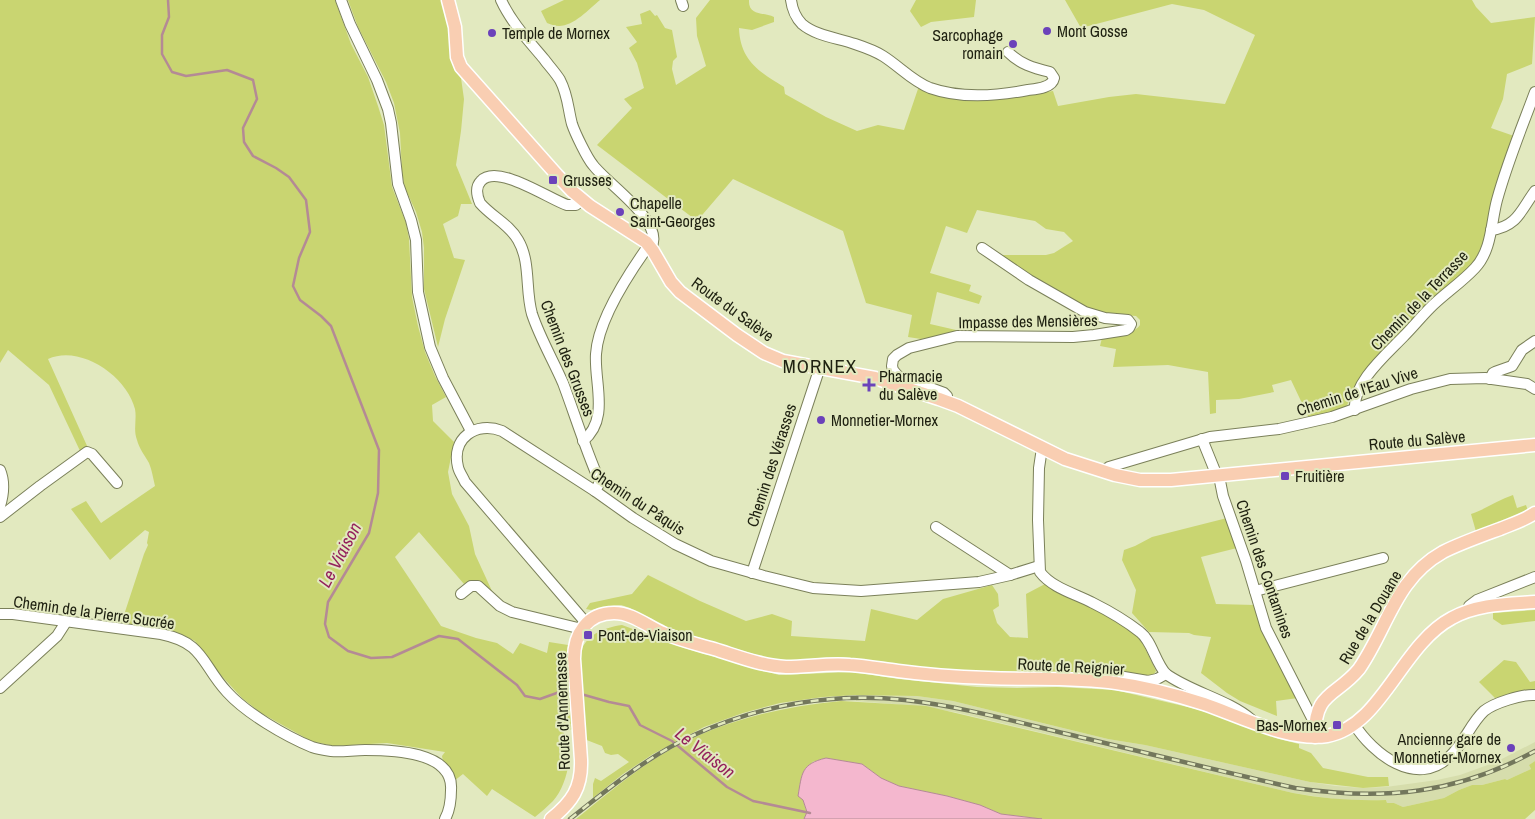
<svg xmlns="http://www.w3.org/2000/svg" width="1535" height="819" font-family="'Archivo Narrow',sans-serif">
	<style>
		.built { fill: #d6ddac }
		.green { fill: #c9d571 }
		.water { fill: #f4b7ce; stroke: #b48a95 }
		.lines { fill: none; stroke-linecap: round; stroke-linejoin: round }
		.stream { stroke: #b48a95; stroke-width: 2.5 }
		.minor-casing { stroke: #7b805a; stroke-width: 12 }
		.major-casing { stroke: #fff; stroke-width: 15 }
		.minor { stroke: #fff; stroke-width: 10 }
		.major { stroke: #f9ceb2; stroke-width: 12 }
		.rail-casing { stroke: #73775c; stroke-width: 4.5 }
		.rail { stroke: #e2e9bf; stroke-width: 2.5; stroke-dasharray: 8; stroke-linecap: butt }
		.poi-dot { fill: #6b42ba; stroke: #e2e9bf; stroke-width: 2 }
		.labels { text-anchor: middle; stroke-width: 4; stroke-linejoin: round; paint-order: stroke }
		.poi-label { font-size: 16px; fill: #1e2010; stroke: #e2e9bf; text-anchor: start }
		.street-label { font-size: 16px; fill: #1e2010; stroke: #e2e9bf }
		.water-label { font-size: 18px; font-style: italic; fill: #94215c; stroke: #e2e9bf }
		.quarter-label { font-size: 19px; letter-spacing: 1px; fill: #1e2010; stroke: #e2e9bf }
	</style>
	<rect width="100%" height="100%" fill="#e2e9bf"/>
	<!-- built -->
	<polygon class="built" points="856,695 917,696 953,701 1108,739 1145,745 1310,782 1335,786 1363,788 1386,787 1437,780 1460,775 1496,762 1535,742 1535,761 1529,765 1531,769 1507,780 1505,779 1482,785 1472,785 1459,790 1444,798 1403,807 1394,803 1387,803 1386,800 1360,801 1334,799 1293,793 955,712 893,704 856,701"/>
	<!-- green -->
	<g class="green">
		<path d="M0,0h335l16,44 17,33 10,29 6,19 8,62 14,36 3,16 3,58 6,29 7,26 10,24 11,21 -14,8 1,16 21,21 -6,30 4,22 17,32 6,28 17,37 -2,1 -8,-10 -9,-1 -9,3 -45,-52 -24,25 46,69 35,12 21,5 16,11 7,-11 27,10 2,-11 19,3 6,84 -11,2 2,6 5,1c1,21 -3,47 -17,63 -6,6 -12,11 -18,16l-43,-28 -5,7 -24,-22 -9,7c-3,-8 -11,-17 -12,-25l3,-4 -58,-9 -53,3 -23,-5 -50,-28 -19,-15 -24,-26 -23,-31 -14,-7 -8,-3 -52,-7 23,-70 4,-9 -1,-2 2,-11 -4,-2 -35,30 -39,-51 15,-8 15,22 54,-37c-2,-8 -3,-16 -6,-23 -4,-7 -10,-15 -12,-23 -4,-10 0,-21 -2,-31 -8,-33 -55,-65 -87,-50l40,89 -7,5 -32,-68 -41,-35 -8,13z"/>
		<polygon points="348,0 442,0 449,19 452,57 454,66 461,78 464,99 461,131 456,165 472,204 461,204 458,216 443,224 454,258 465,260 445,319 438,347 424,289 424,248 422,232 416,212 405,188 402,172 400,133 394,103 386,82 358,27"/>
		<path d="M564,0h36c-11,9 -26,26 -41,26 -4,0 -9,-2 -12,-3l-6,-12z"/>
		<path d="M710,0h39c-1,16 15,12 25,17v5l-22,8 -13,-2c1,32 20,44 45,59l1,7 41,23 31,14 21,-6 26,5 15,-44 72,14 62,-9 5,15 51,-9 27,-3 89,10 30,-69 -51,-25 -32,-6 -91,24 -16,-28h407l4,7 15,16 44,-6 -3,47 -25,10 -4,25 -12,29 23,8c-12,43 -20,89 -41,128l-110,110 -17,33 -37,11 -18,-38 -19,5 2,7 -35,7 -23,1v13l-6,1 -2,-42 -40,-7 -55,2 3,-18 -16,-3 2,-8c13,-3 30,-2 38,-13v-5l-4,-4 -38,-3 -19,-8 -77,-47 1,-3h43l8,-2 19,-12 -9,-9 -18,-3 -11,-8 -58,-11 -10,23 -21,-7 -16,47 41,12 -2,6 13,5 -3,8 -42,-12 -7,32 26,6 -1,4 -34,5 -13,-2 4,-22 -46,-12 -23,-72 -110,-52 -36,42 -100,-76 35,-37 -8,-9 20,-11 -7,-25 -8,-15 8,-6 -11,-15 16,-3 -2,-10 10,-4 5,6 2,-1 8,13 7,2 5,27 -4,4 -1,8 4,16 30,-19 -9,-30 -1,-18z"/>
		<polygon points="916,0 976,0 974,17 931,22 921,27 910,11"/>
		<path d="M1513,495l4,13 9,-3 3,9 -52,21 -6,-21c15,-5 27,-14 42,-19z"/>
		<polygon points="1227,518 1237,548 1201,557 1216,604 1255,605 1298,698 1276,701 1277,716 1240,701 1227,693 1201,673 1211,637 1194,635 1189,633 1149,632 1132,613 1136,590 1122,560 1124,550 1135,546 1152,537"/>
		<polygon points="648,575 700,601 746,621 772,614 792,621 791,636 865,641 871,609 917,620 943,599 992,585 998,594 999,606 993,610 997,623 1010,637 1028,638 1026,594 1045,584 1110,616 1140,638 1156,671 1154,674 1149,676 1088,670 1076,675 997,673 915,667 843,657 818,658 798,661 781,660 760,656 684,633 661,625 630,608 621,605 610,606 591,610 586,609 590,603 632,594"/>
		<polygon points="1535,610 1535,621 1502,625 1493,619 1493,613"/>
		<path d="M622,625l62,23 95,27 73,-3 47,7 78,8 40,1 40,-1 58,3 81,19 32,10 51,20 20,5v4l12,5 12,15 45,9h20l1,9 -26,2 -53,-6 -165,-37 -37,-6 -155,-38 -36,-5 -61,-1 -33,2 -43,6 -37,10 -39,14 -51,27 -30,20 -30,24v-14l2,-6 6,3 28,-19 -11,-8 -7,1 -6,-2 -3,-7 -18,-7 -5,-83c6,-21 23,-28 43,-31z"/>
		<polygon points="1504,660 1516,662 1530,682 1535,681 1535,689 1495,698 1479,682"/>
		<path d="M841,701l85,5 367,87c31,6 62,8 93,7l1,3h7l9,4 41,-9 15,-8 13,-5h10l23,-6 2,1 24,-11 -2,-4 6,-4v49l-10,9h-483l-41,-5 -21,-9 -33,-9 -48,-10 -18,-8 -19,-14 -36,-6 -14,4 -9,38 4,13 -3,6h-228c26,-21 52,-43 80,-61 56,-35 120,-51 185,-57z"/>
	</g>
	<!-- water -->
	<path class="water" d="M826,758l36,6 19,14 18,8 48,10 33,9 21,9 41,5h-238l3,-7 -4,-12 -5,-4c4,-23 3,-32 28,-38z"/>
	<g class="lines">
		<!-- stream -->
		<g class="stream">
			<polyline points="168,0 169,17 162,35 162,54 172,72 186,76 227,70 253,80 257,99 243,128 244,142 253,156 276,168 289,177 306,200 310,232 299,258 293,286 300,300 321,316 331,326 379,450 378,493 369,533 328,602 325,624 329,637 348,651 371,658 392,657 439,636 458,639 517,685 525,696 540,699 565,690 571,692"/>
			<polyline points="581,694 609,702 629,706 640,725 672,741 727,787 753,801 810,813"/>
		</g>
		<!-- minor casing -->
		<g class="minor-casing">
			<g id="minor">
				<polyline points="341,0 350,24 377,80 388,109 391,123 398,184 411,220 416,240 418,292 430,347 443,378 471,431"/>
				<path d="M501,0c10,22 27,40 43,59 5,7 11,13 16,21 8,15 8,29 12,44 3,9 15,34 21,41 14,19 73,57 58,83"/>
				<polyline points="681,0 683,6"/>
				<path d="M791,0c1,8 5,18 11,24 14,12 36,14 53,20 9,3 20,7 28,12 16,10 29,25 47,32 31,11 67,8 98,2 9,-1 24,-2 26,-12l-4,-6c-17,-4 -30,-8 -42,-20"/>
				<path d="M581,199l-5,6h-9c-18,-6 -70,-42 -86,-24 -6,6 -4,15 -1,22 12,14 29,21 38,37 13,22 7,50 14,74 8,24 21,46 31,69 12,32 22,65 36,97v4l-4,7"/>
				<path d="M1491,230c26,-3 30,-20 44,-39"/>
				<polyline points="1490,379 1493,373 1495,372 1512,366 1522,350 1535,341"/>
				<polyline points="946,401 947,396 944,393 898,376 893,370 892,366 893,359 897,355 909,348 957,336 1073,337 1094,335 1126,330 1129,328 1131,324 1128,320 1105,318 1085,312 1029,280 982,248"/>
				<path d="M1355,410c-3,-27 32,-56 49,-74 9,-9 17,-19 26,-28 14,-14 31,-25 45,-40 17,-18 16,-46 22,-68 10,-37 25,-73 38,-108"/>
				<polyline points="1202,439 1217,476"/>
				<path d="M583,441c27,-22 11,-58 13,-87 2,-34 33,-81 53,-109"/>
				<path d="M1042,448l-3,20 -1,52 2,52c12,16 36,22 53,31 16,8 33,18 47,29 12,9 15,30 26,42l-9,5 -9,2 -42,-7 -16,-1 -8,7"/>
				<path d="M0,470c5,12 4,23 0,36"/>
				<polyline points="1102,472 1109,467 1210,437 1279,429 1332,417 1411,389 1450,379 1485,378 1527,384 1535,389"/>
				<polyline points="1219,476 1223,496 1246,561 1266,628 1315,724"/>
				<polyline points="0,517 40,486 87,452 92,454 117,483"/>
				<polyline points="936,527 1010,575"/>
				<polyline points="752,573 820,367"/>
				<polyline points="1255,591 1383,558"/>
				<polyline points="461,594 471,586 478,586 500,606 512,612 582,629"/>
				<polyline points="1469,610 1469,606 1477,600 1535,577"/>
				<path d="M0,614h13l148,20c44,9 40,30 66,58 19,21 58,44 85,55 6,2 12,3 19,4 11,1 22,-1 34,-1 26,0 89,1 86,40 0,10 -1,20 -6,29"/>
				<path d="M587,624l-122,-142c-2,-5 -6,-10 -7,-15 -7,-29 18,-46 44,-36l93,60 38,27 42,26 36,17 53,15 49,12 48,3 118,-9 31,-7 29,-9"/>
				<path d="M1166,674c27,19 61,25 86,46"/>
				<polyline points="0,688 57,636 66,622"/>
				<path d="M1354,724c19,30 62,64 95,33 15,-13 21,-33 35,-46 10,-8 38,-17 51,-16"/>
			</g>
		</g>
		<!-- major casing -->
		<g class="major-casing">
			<g id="major">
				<polyline points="448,0 455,27 457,57 461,67 557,175 572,191 590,206 646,242 653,251 671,282 680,292 737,335 764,353 783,361 875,378 939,399 958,406 1065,459 1115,475 1140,480 1171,480 1535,445"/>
				<path d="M1315,737c-1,-46 21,-40 44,-68 29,-42 36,-90 84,-117 18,-9 38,-16 57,-23 12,-5 25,-9 35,-16"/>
				<path d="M551,819c21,-17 31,-31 30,-59l-7,-101c0,-25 13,-46 40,-46 18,0 33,13 49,20 16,7 34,11 51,16 23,7 48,17 72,18 22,0 43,-4 64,-2 16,1 32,4 48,6 30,4 60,6 90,7 42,2 86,-1 128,5 29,4 60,12 88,21 35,12 86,38 123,32 55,-10 74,-91 125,-118 25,-14 55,-14 83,-16"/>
			</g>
		</g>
		<!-- minor -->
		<use href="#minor" class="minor"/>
		<!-- major -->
		<use href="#major" class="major"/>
		<!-- rail casing -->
		<g class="rail-casing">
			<path id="rail" d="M570,819c39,-31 78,-63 124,-84 66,-30 139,-43 211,-35 54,6 108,21 162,34 76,18 152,37 228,54 88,13 162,6 240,-37"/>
		</g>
		<!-- rail -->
		<use href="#rail" class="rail"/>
	</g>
	<!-- markers -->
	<g class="poi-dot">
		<circle cx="1047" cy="31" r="5"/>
		<circle cx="492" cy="33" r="5"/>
		<circle cx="1013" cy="44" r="5"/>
		<rect x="548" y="175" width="10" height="10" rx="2.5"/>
		<circle cx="620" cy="212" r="5"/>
		<path d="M866.5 377.5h5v5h5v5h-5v5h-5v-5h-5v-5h5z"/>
		<circle cx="821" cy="420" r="5"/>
		<rect x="1280" y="471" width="10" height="10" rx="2.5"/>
		<rect x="583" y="630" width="10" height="10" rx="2.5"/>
		<rect x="1332" y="720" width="10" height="10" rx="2.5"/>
		<circle cx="1511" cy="748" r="5"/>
	</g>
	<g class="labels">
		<!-- poi labels -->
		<g class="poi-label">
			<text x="1057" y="37">Mont Gosse</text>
			<text x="502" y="39">Temple de Mornex</text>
			<text x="1003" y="41" text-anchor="end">Sarcophage<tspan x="1003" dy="18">romain</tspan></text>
			<text x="563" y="186">Grusses</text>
			<text x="630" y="209">Chapelle<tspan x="630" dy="18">Saint-Georges</tspan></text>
			<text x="879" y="382">Pharmacie<tspan x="879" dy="18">du Salève</tspan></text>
			<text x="831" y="426">Monnetier-Mornex</text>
			<text x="1295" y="482">Fruitière</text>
			<text x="598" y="641">Pont-de-Viaison</text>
			<text x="1327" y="731" text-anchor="end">Bas-Mornex</text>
			<text x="1501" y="745" text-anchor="end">Ancienne gare de<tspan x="1501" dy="18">Monnetier-Mornex</tspan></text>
		</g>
		<!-- street labels -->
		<g class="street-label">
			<text transform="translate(1419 300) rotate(-46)" y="6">Chemin de la Terrasse</text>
			<text transform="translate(733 309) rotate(36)" y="6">Route du Salève</text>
			<text transform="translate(1028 321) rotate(-1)" y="6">Impasse des Mensières</text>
			<text transform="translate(568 358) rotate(69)" y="6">Chemin des Grusses</text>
			<text transform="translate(1357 391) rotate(-18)" y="6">Chemin de l'Eau Vive</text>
			<text transform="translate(1417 440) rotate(-5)" y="6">Route du Salève</text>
			<text transform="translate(771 465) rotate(-72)" y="6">Chemin des Vérasses</text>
			<text transform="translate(638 501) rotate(33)" y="6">Chemin du Pâquis</text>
			<text transform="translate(1265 569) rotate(71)" y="6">Chemin des Contamines</text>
			<text transform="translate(94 612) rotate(8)" y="6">Chemin de la Pierre Sucrée</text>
			<text transform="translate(1370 617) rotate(-59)" y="6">Rue de la Douane</text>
			<text transform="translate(1071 666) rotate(3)" y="6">Route de Reignier</text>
			<text transform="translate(562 711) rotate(-92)" y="6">Route d'Annemasse</text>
		</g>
		<!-- water labels -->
		<g class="water-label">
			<text transform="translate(340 555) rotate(-62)" y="6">Le Viaison</text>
			<text transform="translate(705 753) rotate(38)" y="6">Le Viaison</text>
		</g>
		<!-- quarter labels -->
		<g class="quarter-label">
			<text x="820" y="373">MORNEX</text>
		</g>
	</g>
</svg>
